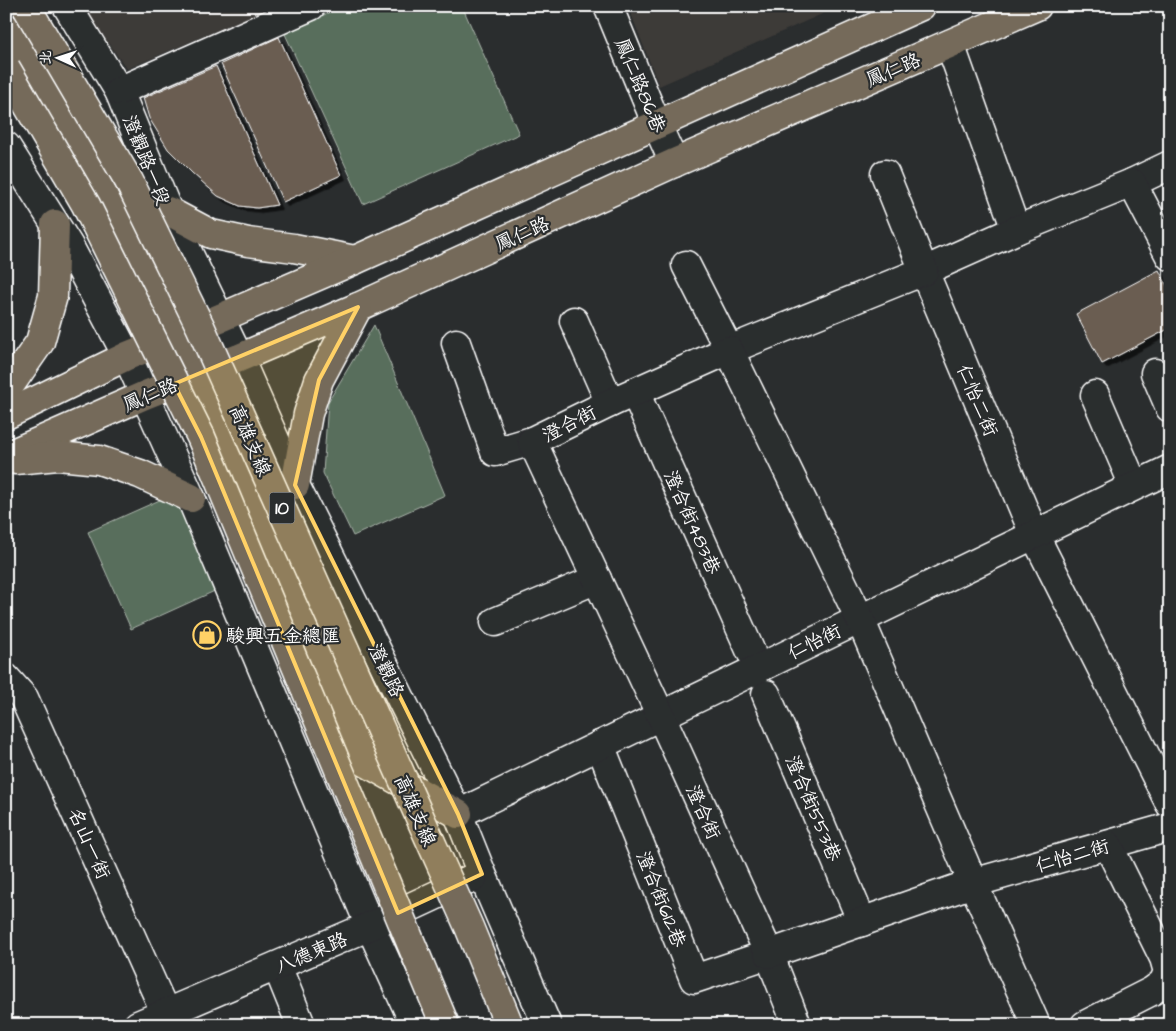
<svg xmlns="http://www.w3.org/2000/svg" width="1176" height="1031" font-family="'Architects Daughter','LXGW WenKai TC',sans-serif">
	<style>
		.built { fill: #3e3b38 }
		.green { fill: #586e5b; stroke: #acb6ad }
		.building { fill: #6b5d51; stroke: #fff; filter: url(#shadow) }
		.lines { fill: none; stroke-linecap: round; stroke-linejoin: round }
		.minor-casing { stroke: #fff; stroke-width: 31 }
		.major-casing { stroke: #fff; stroke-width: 31 }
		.minor { stroke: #2a2d2e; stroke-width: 28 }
		.major { stroke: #746a5a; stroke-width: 28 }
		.highway-bridge-casing { stroke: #fff; stroke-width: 31; stroke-linecap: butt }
		.highway-bridge { stroke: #746a5a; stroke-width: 28 }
		.marked { fill: #ffd166; fill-opacity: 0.2; stroke: #ffd166; stroke-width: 4; stroke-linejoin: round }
		.labels { text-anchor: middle; stroke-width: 4.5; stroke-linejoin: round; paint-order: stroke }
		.shield { fill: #2a2d2e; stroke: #bfc0c0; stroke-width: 1 }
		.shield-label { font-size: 18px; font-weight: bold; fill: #fff }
		.street-label { font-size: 19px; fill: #fff; stroke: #2a2d2e }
		.poi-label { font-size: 19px; fill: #fff; stroke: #2a2d2e; text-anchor: start }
	</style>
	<defs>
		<filter id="shadow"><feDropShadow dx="4.5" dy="4.5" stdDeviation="0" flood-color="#0009"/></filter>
	</defs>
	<rect width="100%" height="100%" fill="#2a2d2e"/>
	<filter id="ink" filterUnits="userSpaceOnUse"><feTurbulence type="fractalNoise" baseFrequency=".02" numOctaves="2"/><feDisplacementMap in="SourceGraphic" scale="10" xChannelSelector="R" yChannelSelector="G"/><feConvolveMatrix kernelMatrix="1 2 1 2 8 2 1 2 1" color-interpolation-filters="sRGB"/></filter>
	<g filter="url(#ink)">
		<!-- built -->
		<g class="built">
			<polygon points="82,6 274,6 127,69"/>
			<polygon points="628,6 840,6 659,86"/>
		</g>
		<!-- green -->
		<g class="green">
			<polygon points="342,6 462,6 519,134 363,204 285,34"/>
			<polygon points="374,325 445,495 353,536 323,473 328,402"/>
			<polygon points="162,499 182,504 219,589 131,629 88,532"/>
		</g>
		<!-- building -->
		<g class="building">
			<polygon points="279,37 341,175 283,202 221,64"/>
			<polygon points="216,66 277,205 257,208 240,206 218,196 192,173 168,149 149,118 143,98"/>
			<polygon points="1159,270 1170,292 1170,328 1102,364 1076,314"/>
		</g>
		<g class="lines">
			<!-- minor casing -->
			<g class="minor-casing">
				<g id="minor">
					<polyline points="67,6 119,91 168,211 239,358 295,485 458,814 482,874 547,1025"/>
					<polyline points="608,6 657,125 674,163"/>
					<polyline points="950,44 1016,230"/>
					<polyline points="119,91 311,6"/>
					<polyline points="6,146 69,246 127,356 191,498 370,926 415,1025"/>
					<polyline points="1132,183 1170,165"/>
					<polyline points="1170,256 1132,183 1016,230 924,271 1034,534 1170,804"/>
					<polyline points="686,265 729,350 924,271 885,174"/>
					<polyline points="574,321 610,403"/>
					<polyline points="456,343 495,452 532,441"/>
					<polyline points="1155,373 1170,408"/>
					<polyline points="635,392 751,652"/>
					<polyline points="1095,395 1134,486"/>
					<polyline points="495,622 597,579"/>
					<polyline points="6,678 24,698 171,1025"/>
					<polyline points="766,694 862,922"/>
					<polyline points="600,745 694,979 769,954 797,1025"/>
					<polyline points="458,814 1170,469"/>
					<polyline points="277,966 301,1025"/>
					<polyline points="138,1025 370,926 473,878"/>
					<polyline points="1036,1025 973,883 860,619 729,350 610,403 532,441 661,716 769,954 973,883 1170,827"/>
					<polyline points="1085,1025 1152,991 1163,983 1168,972 1164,958 1108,845"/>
				</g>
			</g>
			<!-- major casing -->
			<g class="major-casing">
				<g id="major">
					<polyline points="6,28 56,108 179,335 192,348"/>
					<polyline points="168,211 211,234 248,242 294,248 355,260"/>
					<polyline points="162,342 197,374 274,548 362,760 458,814"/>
					<polyline points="6,391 40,342 53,296 55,224"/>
					<polyline points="6,415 127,356 220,318 355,260 921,6"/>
					<polyline points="6,456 145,395 239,358 358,307 674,163 1037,6"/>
					<polyline points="15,460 58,456 99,460 140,474 191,498"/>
					<polyline points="295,485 308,414 319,380 358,307"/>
				</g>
			</g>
			<!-- minor -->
			<use href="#minor" class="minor"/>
			<!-- major -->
			<use href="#major" class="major"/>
			<!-- highway-bridge casing -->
			<g class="highway-bridge-casing">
				<g id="highway-bridge">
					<polyline points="26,6 129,181 200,326 469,927 509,1025"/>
					<polyline points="6,68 86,205 201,437 445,1025"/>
				</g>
			</g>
			<!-- highway-bridge -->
			<use href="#highway-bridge" class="highway-bridge"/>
		</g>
	</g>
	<!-- marked area -->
	<path class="marked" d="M358,307l-39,73 -24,105 163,329 24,60 -84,39 -197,-476 -27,-53z"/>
	<!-- icons -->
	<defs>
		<g id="shop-ring" transform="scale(1.4375)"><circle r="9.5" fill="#2a2d2e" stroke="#ffd166" stroke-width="1.5"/><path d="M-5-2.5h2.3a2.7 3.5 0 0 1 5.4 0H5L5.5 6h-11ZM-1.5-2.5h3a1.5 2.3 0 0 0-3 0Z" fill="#ffd166"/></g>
	</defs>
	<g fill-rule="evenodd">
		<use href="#shop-ring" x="207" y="635"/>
	</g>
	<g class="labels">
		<!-- shield labels -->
		<rect class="shield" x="269.5" y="492.5" width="25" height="31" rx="4"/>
		<g class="shield-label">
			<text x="282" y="514">10</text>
		</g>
		<!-- street labels -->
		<g class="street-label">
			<text transform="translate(893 69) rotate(-23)" y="7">鳳仁路</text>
			<text transform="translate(641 85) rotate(67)" y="7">鳳仁路86巷</text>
			<text transform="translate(147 160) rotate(68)" y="7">澄觀路一段</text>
			<text transform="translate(522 233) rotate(-24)" y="7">鳳仁路</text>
			<text transform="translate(150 394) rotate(-23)" y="7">鳳仁路</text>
			<text transform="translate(978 400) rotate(67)" y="7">仁怡二街</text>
			<text transform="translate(569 423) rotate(-27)" y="7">澄合街</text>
			<text transform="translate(251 440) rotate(66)" y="7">高雄支線</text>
			<text transform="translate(693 522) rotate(66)" y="7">澄合街483巷</text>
			<text transform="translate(814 641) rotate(-26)" y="7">仁怡街</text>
			<text transform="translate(387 670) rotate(64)" y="7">澄觀路</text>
			<text transform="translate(814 808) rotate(67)" y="7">澄合街553巷</text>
			<text transform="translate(416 810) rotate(66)" y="7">高雄支線</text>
			<text transform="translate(704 812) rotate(66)" y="7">澄合街</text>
			<text transform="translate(90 843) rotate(66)" y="7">名山一街</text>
			<text transform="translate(1072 855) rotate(-16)" y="7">仁怡二街</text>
			<text transform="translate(662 899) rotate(68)" y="7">澄合街612巷</text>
			<text transform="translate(311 952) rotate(-23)" y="7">八德東路</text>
		</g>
		<!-- poi labels -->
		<g class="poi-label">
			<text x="226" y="642">駿興五金總匯</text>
		</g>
	</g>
	<!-- margin -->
	<rect width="1176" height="1031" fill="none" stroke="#2a2d2e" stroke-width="25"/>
	<rect x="12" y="12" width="1151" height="1006" fill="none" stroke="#fff" stroke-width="2" filter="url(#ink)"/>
	<!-- north arrow -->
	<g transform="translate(58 58) rotate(273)" stroke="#2a2d2e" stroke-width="4" paint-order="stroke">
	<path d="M0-4L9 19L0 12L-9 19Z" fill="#ffffff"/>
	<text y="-8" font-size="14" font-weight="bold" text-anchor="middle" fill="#ffffff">北</text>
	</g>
</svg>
